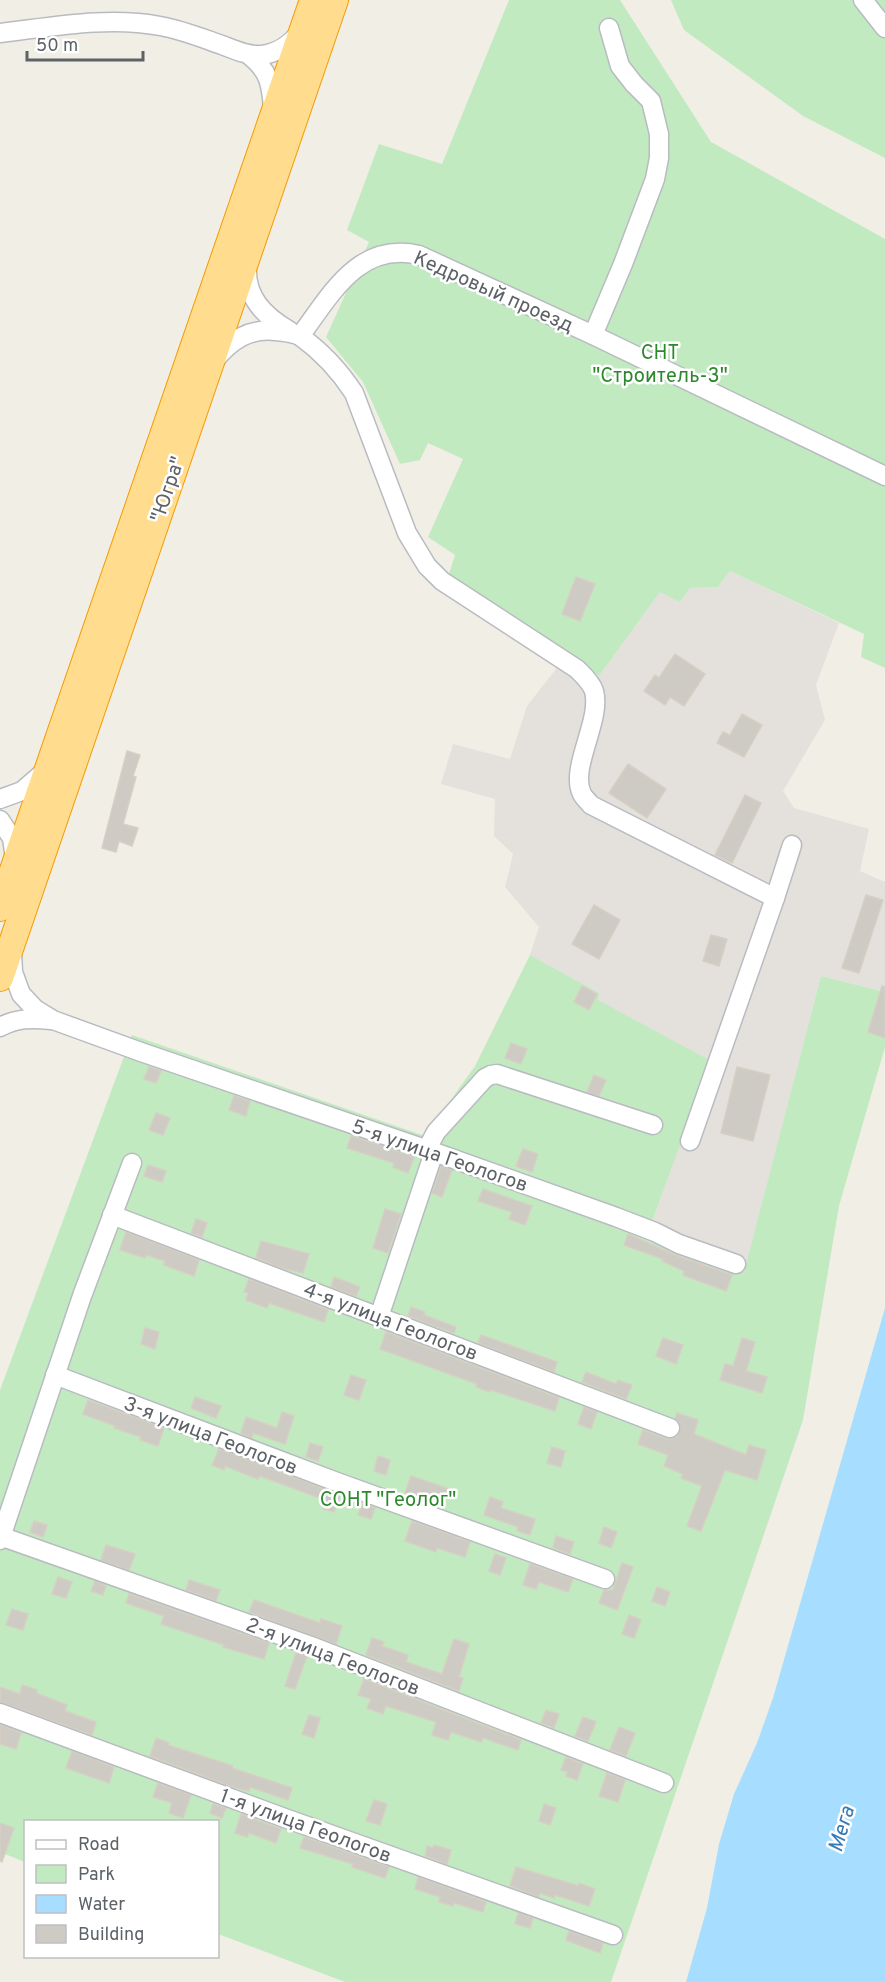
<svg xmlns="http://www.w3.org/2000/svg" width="885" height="1982" font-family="Overpass,sans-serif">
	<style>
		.industrial { fill: #e4e1dd }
		.green { fill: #c2eac0 }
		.water { fill: #a7deff }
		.building { fill: #cecac4; stroke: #d6cfc3; stroke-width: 1.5 }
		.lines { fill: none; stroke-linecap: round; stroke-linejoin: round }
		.minor-casing { stroke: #b8bcc0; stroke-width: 21 }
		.highway-casing { stroke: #f69b00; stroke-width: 28 }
		.minor { stroke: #fff; stroke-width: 18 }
		.highway { stroke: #ffdc8e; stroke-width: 26 }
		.labels { text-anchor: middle; stroke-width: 5; stroke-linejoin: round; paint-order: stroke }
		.street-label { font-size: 20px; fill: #5d6267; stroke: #fff }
		.park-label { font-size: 20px; fill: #2d872d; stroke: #fff }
		.water-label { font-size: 21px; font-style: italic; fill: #367ab3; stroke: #fff }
	</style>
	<rect width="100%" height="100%" fill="#f1eee5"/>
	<!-- industrial -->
	<polygon class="industrial" points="730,571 839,623 816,685 825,720 783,791 794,808 869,829 860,871 885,882 885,992 821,976 744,1273 732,1273 646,1238 598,1000 598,993 530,955 539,927 505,887 513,854 494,836 495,799 441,784 453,744 510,759 527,706 567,655 599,676 660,592 690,588 718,587"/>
	<!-- green -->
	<g class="green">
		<polygon points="509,0 620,0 711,142 885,239 885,668 861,657 864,634 730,571 718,587 690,588 680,602 660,592 599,676 449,574 455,555 428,537 463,459 428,443 420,460 400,464 363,382 326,337 369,242 347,230 379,144 442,164"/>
		<polygon points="671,0 885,0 885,158 803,116 684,30"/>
		<polygon points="530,955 599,993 598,1000 711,1061 646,1237 732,1273 744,1272 821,976 885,992 885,1047 839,1206 803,1420 611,1982 345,1982 218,1934 218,1822 26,1822 25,1862 0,1852 0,1390 132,1035 425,1136 475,1066"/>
	</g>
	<!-- water -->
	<polygon class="water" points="885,1308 885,1982 686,1982 707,1908 719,1844 734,1794 757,1743 773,1698"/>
	<!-- building -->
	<g class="building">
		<polygon points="576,577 595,584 580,621 562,614"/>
		<polygon points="675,654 705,674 684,706 670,697 665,705 644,691 655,675 659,678"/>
		<polygon points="742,714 762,725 744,757 717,743 723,732 730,735"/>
		<polygon points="127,751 140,755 133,776 136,777 123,824 138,828 132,846 119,841 116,852 102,848"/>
		<polygon points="628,764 666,789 647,818 609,793"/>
		<polygon points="745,795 761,803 732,863 715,855"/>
		<polygon points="866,895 883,900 859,973 842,968"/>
		<polygon points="594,905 620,920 599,959 572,944"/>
		<polygon points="711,935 727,939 719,966 703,961"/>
		<polygon points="582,986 597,994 589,1010 574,1002"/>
		<polygon points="882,986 885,987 885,1038 868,1032"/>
		<polygon points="511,1043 527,1049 521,1064 505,1058"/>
		<polygon points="149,1067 161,1071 156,1083 144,1079"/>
		<polygon points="737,1067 770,1075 753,1141 721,1133"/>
		<polygon points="594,1075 606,1080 599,1096 587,1092"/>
		<polygon points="234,1096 250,1101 246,1116 229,1110"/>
		<polygon points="156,1113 170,1118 163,1135 149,1130"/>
		<polygon points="351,1136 414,1157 408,1173 393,1167 394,1163 347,1148"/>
		<polygon points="523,1149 538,1154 532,1172 516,1166"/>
		<polygon points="148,1165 166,1171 162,1182 144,1176"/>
		<polygon points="441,1166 452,1170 442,1197 432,1193"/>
		<polygon points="483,1189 532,1206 525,1225 509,1219 512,1212 478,1201"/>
		<polygon points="385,1209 401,1214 388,1253 373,1248"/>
		<polygon points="196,1219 207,1223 202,1237 191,1233"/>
		<polygon points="126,1232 199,1260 194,1276 164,1265 165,1261 146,1255 145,1258 120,1250"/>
		<polygon points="628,1234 675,1255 732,1275 726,1291 683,1275 684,1271 662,1261 663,1259 624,1245"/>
		<polygon points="261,1241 309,1254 303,1273 282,1268 256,1258"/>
		<polygon points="334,1277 360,1287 356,1296 331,1287"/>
		<polygon points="249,1279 328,1310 324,1322 269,1303 267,1308 246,1300 248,1293 244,1292"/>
		<polygon points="411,1307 425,1312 424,1315 456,1327 454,1333 408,1316"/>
		<polygon points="145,1328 159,1332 155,1349 141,1344"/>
		<polygon points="386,1332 559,1398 555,1411 491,1390 490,1392 476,1387 477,1384 380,1349"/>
		<polygon points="481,1335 557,1362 554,1372 478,1343"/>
		<polygon points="663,1338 683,1345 676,1364 656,1356"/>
		<polygon points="742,1338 755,1342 746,1371 767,1377 762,1393 720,1380 725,1364 733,1366"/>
		<polygon points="586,1372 616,1384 618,1380 632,1385 626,1399 582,1382"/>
		<polygon points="351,1375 366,1380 359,1400 344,1395"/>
		<polygon points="195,1397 221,1406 216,1418 191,1408"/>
		<polygon points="88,1400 164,1428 158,1446 140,1440 141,1437 114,1428 115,1426 83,1414"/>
		<polygon points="584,1407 597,1412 591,1429 578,1424"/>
		<polygon points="282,1412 294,1416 285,1444 253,1433 252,1438 241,1433 246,1417 277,1428"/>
		<polygon points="677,1413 698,1420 694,1434 746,1455 749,1445 766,1450 757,1480 725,1470 701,1531 687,1526 702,1486 681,1478 683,1474 664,1466 668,1455 638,1444 643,1430 667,1439 672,1439 678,1436 681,1427 675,1418"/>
		<polygon points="310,1443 323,1447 318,1461 306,1457"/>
		<polygon points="552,1447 565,1451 561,1467 547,1463"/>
		<polygon points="219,1449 340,1495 334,1512 322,1508 325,1500 260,1476 258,1479 225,1466 224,1470 212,1465"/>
		<polygon points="378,1456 390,1460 386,1475 374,1471"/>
		<polygon points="411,1476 449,1489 445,1502 418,1493 417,1497 405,1493"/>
		<polygon points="490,1497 503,1502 501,1508 535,1519 530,1535 517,1531 518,1527 484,1515"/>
		<polygon points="362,1503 375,1508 371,1519 358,1515"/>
		<polygon points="34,1521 47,1525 43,1537 30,1532"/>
		<polygon points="412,1521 470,1542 465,1557 437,1548 436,1552 405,1541"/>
		<polygon points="604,1527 617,1532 611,1548 599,1543"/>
		<polygon points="556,1536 574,1542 570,1554 553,1548"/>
		<polygon points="106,1545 135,1554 129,1570 101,1560"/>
		<polygon points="495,1554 506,1558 500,1575 489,1571"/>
		<polygon points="622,1563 633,1567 617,1610 599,1603 604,1590 613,1590"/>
		<polygon points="530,1564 573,1579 568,1592 539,1582 536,1589 523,1585"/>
		<polygon points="58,1577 72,1582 66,1598 52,1594"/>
		<polygon points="189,1580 220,1590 216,1601 186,1590"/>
		<polygon points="95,1581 106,1586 103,1595 91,1591"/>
		<polygon points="657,1587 670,1592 665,1606 652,1601"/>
		<polygon points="129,1594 269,1643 264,1659 223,1647 224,1645 161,1624 164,1616 126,1603"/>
		<polygon points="254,1600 320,1623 321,1619 342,1626 336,1644 249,1612"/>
		<polygon points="12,1609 28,1614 23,1630 6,1625"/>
		<polygon points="629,1615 641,1620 634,1638 622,1634"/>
		<polygon points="372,1638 384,1642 382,1646 408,1655 406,1662 442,1674 454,1639 469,1644 459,1677 463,1678 459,1691 366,1655"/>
		<polygon points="296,1653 307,1656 295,1689 285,1686"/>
		<polygon points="364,1679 521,1740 518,1750 483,1738 481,1742 451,1732 448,1740 432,1735 436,1722 386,1706 383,1714 367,1708 371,1699 358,1695"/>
		<polygon points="22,1685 37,1690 36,1693 67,1705 65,1711 96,1722 92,1735 0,1702 0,1687 20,1694"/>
		<polygon points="546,1710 559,1714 554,1728 541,1723"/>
		<polygon points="309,1715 320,1718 314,1738 302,1734"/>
		<polygon points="583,1717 596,1722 588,1741 575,1736"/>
		<polygon points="0,1725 21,1733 16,1749 0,1744"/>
		<polygon points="619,1727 635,1733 626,1756 610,1750"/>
		<polygon points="156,1738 169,1743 168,1745 233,1766 232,1768 292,1788 288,1800 250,1787 249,1791 233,1787 150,1756"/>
		<polygon points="72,1751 114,1767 109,1783 66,1768"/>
		<polygon points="566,1757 583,1764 577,1780 566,1776 568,1772 561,1770"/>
		<polygon points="607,1773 625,1780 618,1802 599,1796"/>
		<polygon points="158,1783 191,1795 183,1818 169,1813 172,1803 153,1797"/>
		<polygon points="374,1800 387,1804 380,1825 366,1821"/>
		<polygon points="213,1804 226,1808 222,1818 210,1813"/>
		<polygon points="544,1804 556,1808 550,1825 539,1821"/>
		<polygon points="241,1814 281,1829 276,1843 249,1833 247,1837 235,1833"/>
		<polygon points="0,1823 14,1828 2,1862 0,1861"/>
		<polygon points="304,1837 389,1867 385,1878 352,1867 353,1864 300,1848"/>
		<polygon points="434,1845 451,1850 447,1864 425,1856 427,1846 433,1848"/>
		<polygon points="516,1867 579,1886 579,1883 595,1889 589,1906 555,1895 554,1898 540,1893 539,1897 510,1886"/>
		<polygon points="418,1877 486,1902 483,1912 454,1903 453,1906 439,1902 440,1897 415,1889"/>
		<polygon points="518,1913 533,1918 530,1928 515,1924"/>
		<polygon points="569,1931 603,1943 600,1953 566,1940"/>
	</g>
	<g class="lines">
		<!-- minor casing -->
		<g class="minor-casing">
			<g id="minor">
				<polyline points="863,0 885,28"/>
				<path d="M0,33c52,-6 108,-17 160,-7 22,4 42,12 62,19 13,5 26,11 40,10 15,-2 29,-11 38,-23"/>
				<path d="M249,55c20,16 22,28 24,53"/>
				<path d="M247,266c-2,31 17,50 43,65"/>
				<polyline points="593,335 623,264 655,179 659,158 659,134 651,101 634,84 620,66 609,28"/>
				<path d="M300,336c22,16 39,34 54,57l53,140 20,33 15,15 135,88c6,6 14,13 17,22 8,30 -25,77 -12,103 2,4 6,7 9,11l184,93 -85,243"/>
				<path d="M214,361c17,-21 35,-33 62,-30 9,1 16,1 24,5 31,-41 58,-95 119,-81l174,80 292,141"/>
				<polyline points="0,799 22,791 44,772"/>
				<polyline points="0,820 12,838 15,859"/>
				<polyline points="775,898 792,845"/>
				<polyline points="12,951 13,972 21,994 35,1009 53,1020 141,1052 434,1152 616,1217 655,1232 679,1244 736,1264"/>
				<path d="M0,1027c17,-9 32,-9 51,-7"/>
				<polyline points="427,1149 436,1132 485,1078 491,1075 497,1074 653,1125"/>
				<polyline points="112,1215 670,1428"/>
				<polyline points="379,1317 434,1152"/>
				<polyline points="55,1375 337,1482 605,1579"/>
				<polyline points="0,1536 311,1646 664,1783"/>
				<polyline points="0,1540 82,1296 132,1163"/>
				<polyline points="0,1713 282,1817 613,1935"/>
			</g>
		</g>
		<!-- highway casing -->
		<g class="highway-casing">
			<g id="highway">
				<polyline points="0,908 313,0"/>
				<polyline points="0,978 335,0"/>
			</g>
		</g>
		<!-- minor -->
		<use href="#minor" class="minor"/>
		<!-- highway -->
		<use href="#highway" class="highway"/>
	</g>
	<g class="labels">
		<!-- street labels -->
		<g class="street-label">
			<text transform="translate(494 291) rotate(24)" y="7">Кедровый проезд</text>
			<text transform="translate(167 489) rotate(-71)" y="7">"Югра"</text>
			<text transform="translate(440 1155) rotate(19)" y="7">5-я улица Геологов</text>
			<text transform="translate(391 1321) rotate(21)" y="7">4-я улица Геологов</text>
			<text transform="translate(211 1435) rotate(21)" y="7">3-я улица Геологов</text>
			<text transform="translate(333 1656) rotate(21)" y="7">2-я улица Геологов</text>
			<text transform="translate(306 1825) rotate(20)" y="7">1-я улица Геологов</text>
		</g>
		<!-- park labels -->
		<g class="park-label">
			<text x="660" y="359">СНТ<tspan x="660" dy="23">"Строитель-3"</tspan></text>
			<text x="388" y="1506">СОНТ "Геолог"</text>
		</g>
		<!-- water labels -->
		<g class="water-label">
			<text transform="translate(841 1829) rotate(-74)" y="7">Мега</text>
		</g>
	</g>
	<!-- legend -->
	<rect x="24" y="1820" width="195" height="138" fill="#ffffff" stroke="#bec0c2" stroke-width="1.5"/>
	<rect x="36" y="1840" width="30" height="9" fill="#ffffff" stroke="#bec0c2" stroke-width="1.5"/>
	<text x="78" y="1850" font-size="18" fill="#5d6267">Road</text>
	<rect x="36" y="1865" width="30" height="18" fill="#c2eac0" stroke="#bec0c2" stroke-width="1.5"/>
	<text x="78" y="1880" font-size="18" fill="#5d6267">Park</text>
	<rect x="36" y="1895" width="30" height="18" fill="#a7deff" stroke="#bec0c2" stroke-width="1.5"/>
	<text x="78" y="1910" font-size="18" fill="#5d6267">Water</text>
	<rect x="36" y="1925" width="30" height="18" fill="#cecac4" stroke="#bec0c2" stroke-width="1.5"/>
	<text x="78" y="1940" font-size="18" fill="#5d6267">Building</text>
	<!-- scale -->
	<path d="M27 51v9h116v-9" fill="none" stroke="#5d6267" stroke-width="3"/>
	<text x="36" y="51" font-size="18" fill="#5d6267" stroke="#ffffff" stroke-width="4.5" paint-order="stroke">50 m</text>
</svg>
